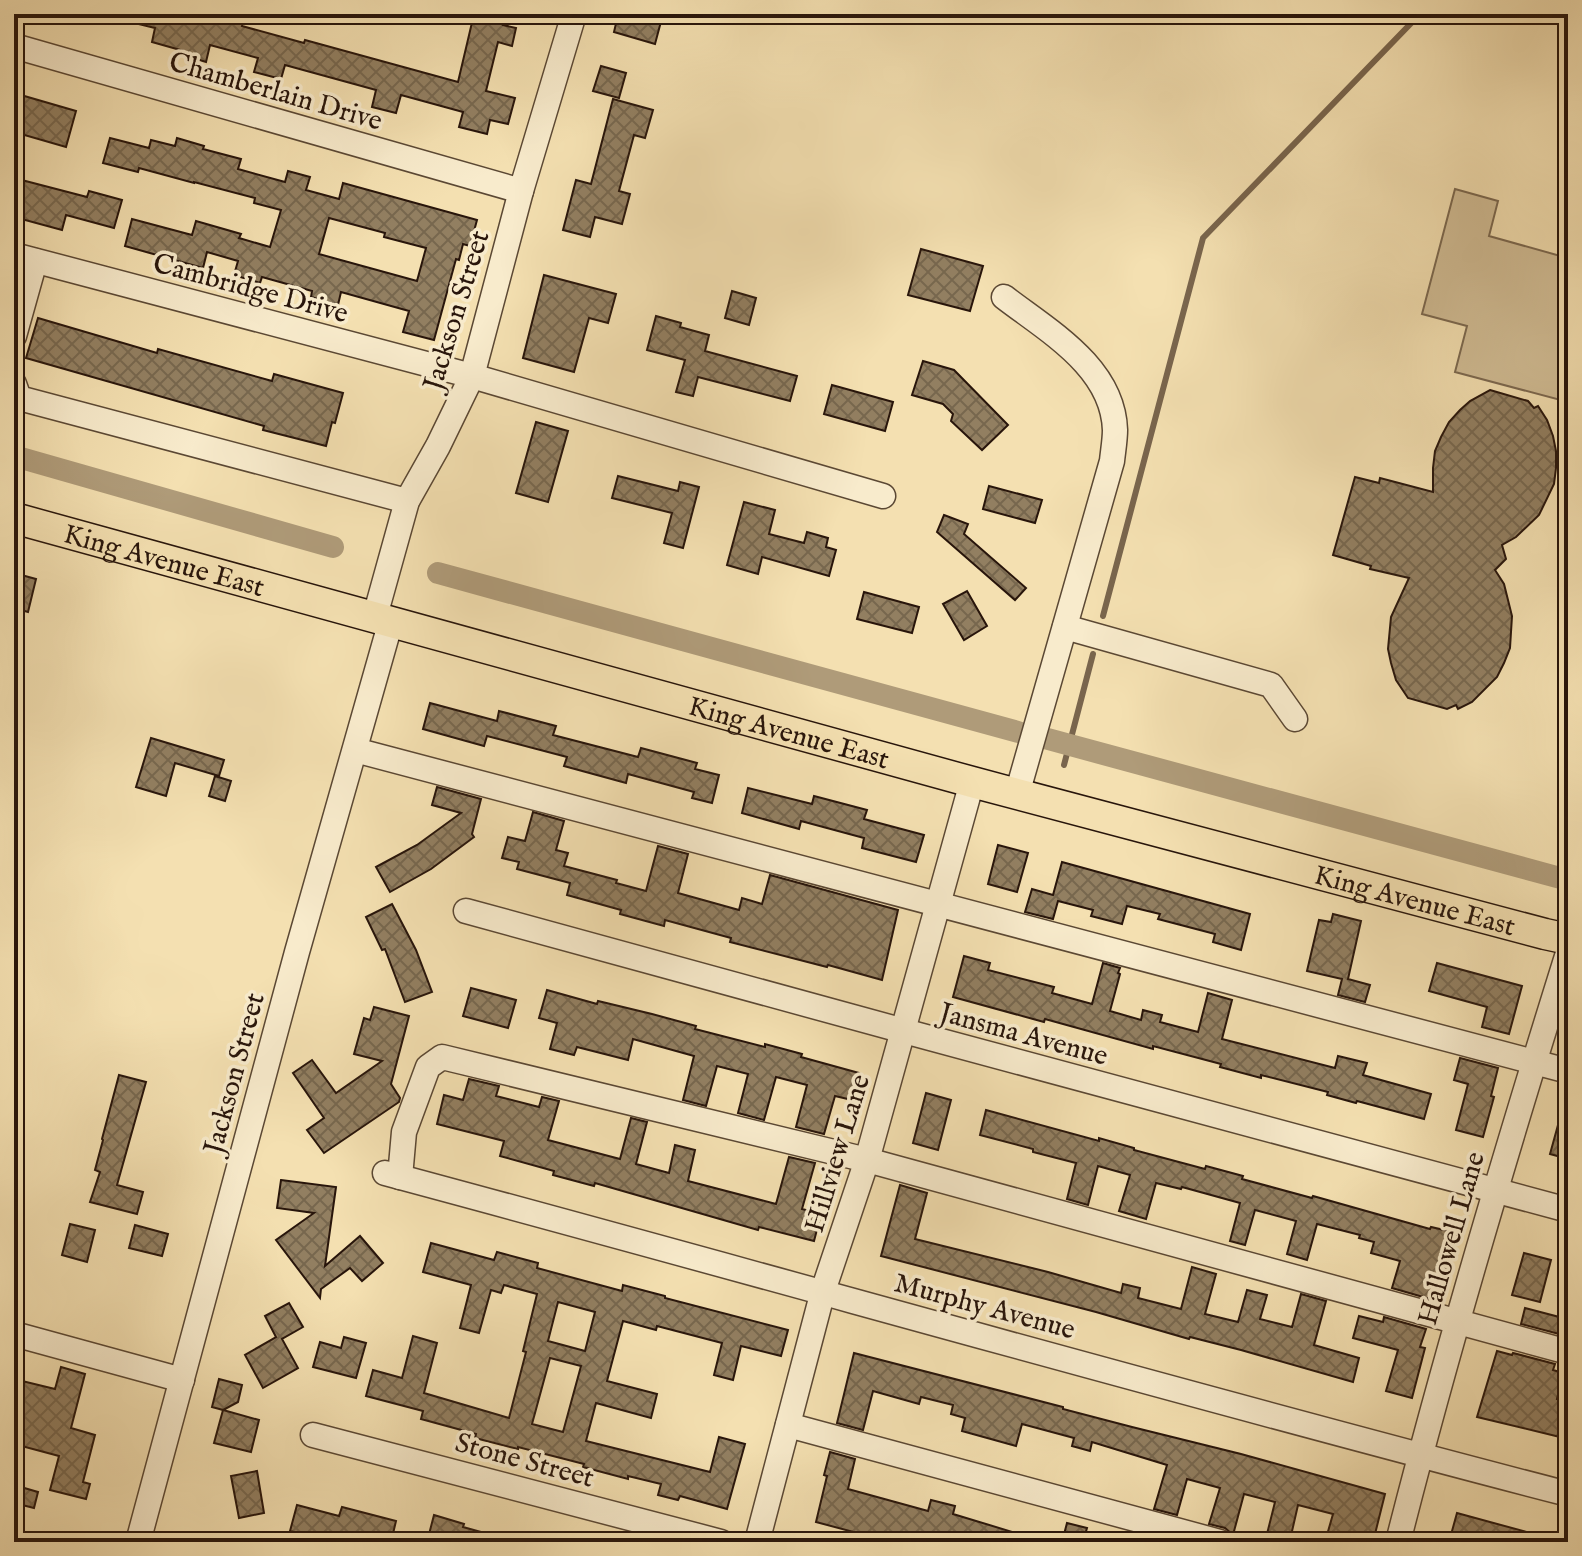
<svg xmlns="http://www.w3.org/2000/svg" width="1582" height="1556" font-family="'IM FELL English',serif">
	<style>
		.park { fill: #d1bd95; stroke: #7c6950; stroke-width: 2 }
		.lines { fill: none; stroke-linecap: round; stroke-linejoin: round }
		.stream { stroke: #79654d; stroke-width: 6 }
		.canal { stroke: #af9b79; stroke-width: 22 }
		.building { fill: url(#building-cross-hatch); stroke: #28150b; stroke-width: 2; fill-rule: evenodd }
		.minor-casing { stroke: #5b4834; stroke-width: 27 }
		.major-casing { stroke: #28150b; stroke-width: 33 }
		.minor { stroke: #f8ebcc; stroke-width: 24 }
		.major { stroke: #f4e0b1; stroke-width: 30 }
		.labels { text-anchor: middle; stroke-width: 7; stroke-linejoin: round; paint-order: stroke }
		.street-label { font-size: 28px; fill: #28150b; stroke: #f8ebcc }
	</style>
	<defs>
		<pattern id="building-cross-hatch" width="8" height="8" patternUnits="userSpaceOnUse" patternTransform="scale(2)"><rect width="8" height="8" fill="#927f61"/><path d="M0 0l8 8M0 8l8-8" fill="none" stroke="#77674e"/></pattern>
	</defs>
	<rect width="100%" height="100%" fill="#f4e0b1"/>
	<filter id="stains"><feTurbulence type="fractalNoise" baseFrequency=".0025" numOctaves="4"/><feColorMatrix values="0 0 0 0 .2 0 0 0 0 .09 0 0 0 0 .02 0 0 0 .5 -.17"/></filter>
	<radialGradient id="worn" r=".72"><stop offset=".6" stop-color="#630" stop-opacity="0"/><stop offset="1" stop-color="#630" stop-opacity=".3"/></radialGradient>
	<!-- park -->
	<polygon class="park" points="1455,189 1498,201 1489,236 1564,257 1568,245 1568,402 1455,372 1467,326 1422,314"/>
	<g class="lines">
		<!-- stream -->
		<g class="stream">
			<polyline points="1103,616 1203,238 1420,14"/>
			<polyline points="1064,765 1093,654"/>
		</g>
		<!-- canal -->
		<g class="canal">
			<polyline points="14,456 333,547"/>
			<polyline points="438,573 1018,732"/>
			<polyline points="1048,739 1564,879"/>
		</g>
	</g>
	<!-- building -->
	<g class="building">
		<polygon points="122,14 209,14 243,23 242,26 304,43 305,40 458,82 474,14 507,14 503,25 516,28 512,46 498,42 486,91 515,98 508,124 490,120 487,134 459,127 463,112 401,95 396,113 372,107 376,90 285,65 281,79 254,72 258,58 210,45 206,62 190,57 191,53 152,42 155,28 122,20"/>
		<polygon points="632,14 663,14 655,44 614,32 618,15 631,19"/>
		<polygon points="601,66 626,73 619,98 593,91"/>
		<polygon points="14,93 76,111 66,147 14,132"/>
		<polygon points="613,99 653,110 645,138 634,135 619,191 630,194 622,224 595,217 590,237 563,230 576,180 591,184"/>
		<path d="M110,138l39,10 2,-8 24,6 2,-8 27,8 -1,3 38,10 -3,10 47,13 3,-11 22,6 -4,13 33,9 4,-16 134,37 -7,26 -7,-2 -4,16 -3,-1 -22,81 -31,-8 6,-21 -68,-19 -3,13 -27,-8 1,-6 -50,-14 -2,6 -26,-8 4,-14 -31,-9 -4,16 -78,-22 7,-27 60,16 4,-14 45,13 -2,4 31,9 11,-37 -27,-7 1,-5 -61,-16v1l-55,-15 -1,4 -35,-9zM329,218l56,15 -1,4 42,11 -9,33 -98,-27z"/>
		<polygon points="14,178 87,197 89,191 122,200 114,228 66,215 62,230 14,217"/>
		<polygon points="921,249 983,266 970,311 908,295"/>
		<polygon points="544,275 616,294 608,323 589,318 574,372 523,358"/>
		<polygon points="732,291 756,298 749,325 725,318"/>
		<polygon points="656,316 681,323 680,327 709,335 705,351 797,376 790,401 698,377 693,396 676,392 685,360 647,350"/>
		<polygon points="38,318 157,353 158,349 272,381 274,374 343,393 335,423 332,422 326,446 263,430 264,426 26,358"/>
		<polygon points="923,361 954,370 1008,425 982,450 951,421 953,414 943,404 912,395"/>
		<polygon points="832,385 893,402 885,431 824,414"/>
		<polygon points="1490,390 1528,401 1534,408 1538,406 1547,420 1553,436 1556,451 1556,468 1554,484 1539,515 1516,537 1502,545 1506,559 1495,570 1504,584 1512,616 1510,648 1504,663 1497,677 1472,702 1458,709 1456,705 1447,709 1408,698 1396,680 1391,663 1388,649 1391,617 1409,578 1370,569 1371,566 1333,555 1355,477 1379,483 1380,478 1433,492 1433,468 1435,451 1441,437 1449,422 1460,410 1470,401"/>
		<polygon points="536,422 568,431 548,502 516,493"/>
		<polygon points="618,476 678,491 680,482 699,487 683,548 664,543 672,513 612,498"/>
		<polygon points="989,486 1042,500 1035,523 983,509"/>
		<polygon points="744,502 775,510 769,534 804,543 807,532 828,538 826,547 836,550 829,576 762,557 758,574 727,565"/>
		<polygon points="944,515 968,524 964,534 1026,588 1015,600 937,532"/>
		<polygon points="14,573 36,579 28,612 14,608"/>
		<polygon points="967,591 987,626 964,640 943,604"/>
		<polygon points="864,592 919,607 912,633 857,619"/>
		<polygon points="430,703 497,721 499,711 556,726 553,735 638,757 641,748 697,763 695,769 719,775 712,803 692,798 694,792 628,774 626,783 564,766 567,757 487,736 484,746 423,729"/>
		<polygon points="151,738 224,760 219,776 175,763 166,796 136,787"/>
		<polygon points="215,776 231,781 225,801 209,796"/>
		<polygon points="437,787 481,799 472,834 474,837 431,869 390,892 376,867 417,845 461,813 432,805"/>
		<polygon points="748,788 812,804 814,796 867,810 864,819 924,835 916,862 862,848 864,838 801,821 799,829 742,813"/>
		<polygon points="533,812 564,821 556,850 568,853 564,866 617,880 616,883 646,891 658,846 688,854 678,893 739,910 742,898 762,904 770,875 898,910 882,980 828,965 827,967 730,942 731,938 665,920 664,926 620,914 621,910 567,895 570,883 517,869 519,862 502,858 508,837 525,841"/>
		<polygon points="998,845 1028,853 1017,892 988,884"/>
		<polygon points="1062,862 1250,914 1241,950 1213,942 1215,934 1158,919 1160,914 1127,906 1122,924 1091,916 1093,910 1058,901 1053,919 1025,912 1032,889 1053,895"/>
		<polygon points="392,904 416,950 432,992 405,1002 385,949 382,950 366,917"/>
		<polygon points="1333,914 1361,921 1348,979 1370,985 1365,1002 1338,995 1342,979 1307,971 1319,920 1331,922"/>
		<polygon points="964,956 990,963 988,970 1054,987 1052,993 1092,1004 1103,963 1120,968 1118,973 1120,974 1110,1011 1141,1020 1143,1010 1162,1015 1160,1022 1198,1032 1208,993 1232,1000 1222,1039 1335,1068 1338,1056 1367,1063 1363,1075 1431,1094 1424,1119 1357,1101 1356,1103 1327,1095 1328,1092 1261,1075 1261,1078 1220,1067 1221,1064 1153,1046 1153,1049 1045,1019 1044,1022 953,997"/>
		<polygon points="1437,963 1522,986 1509,1034 1482,1027 1487,1007 1429,991"/>
		<polygon points="471,988 516,1000 508,1028 463,1016"/>
		<polygon points="547,990 597,1004 598,1001 652,1014 696,1026 695,1029 765,1047 765,1044 802,1054 801,1057 859,1073 852,1100 835,1096 824,1134 796,1127 807,1085 776,1077 764,1120 738,1113 748,1074 717,1066 706,1106 683,1100 694,1056 633,1039 628,1060 577,1047 574,1055 550,1049 557,1023 539,1018"/>
		<polygon points="374,1007 409,1016 391,1084 400,1098 399,1102 324,1153 307,1130 324,1118 293,1073 312,1060 336,1093 382,1061 354,1054 364,1018 370,1020"/>
		<polygon points="1460,1058 1498,1068 1491,1096 1494,1097 1483,1137 1456,1130 1468,1084 1454,1080"/>
		<polygon points="119,1075 146,1082 117,1185 143,1192 137,1214 90,1202 100,1172 95,1170 103,1140 102,1139"/>
		<polygon points="469,1079 499,1086 496,1096 539,1107 542,1097 559,1101 548,1140 620,1159 631,1118 647,1122 636,1164 669,1173 675,1145 695,1150 688,1181 776,1204 789,1157 815,1163 802,1209 821,1214 814,1241 759,1227 758,1230 595,1183 594,1186 553,1175 554,1171 500,1156 504,1141 437,1124 444,1095 463,1100"/>
		<polygon points="926,1093 951,1100 938,1150 913,1143"/>
		<polygon points="1563,1107 1568,1108 1568,1159 1550,1154"/>
		<polygon points="986,1110 1099,1141 1099,1138 1134,1148 1134,1150 1205,1169 1206,1166 1243,1176 1242,1179 1312,1198 1313,1196 1430,1229 1431,1227 1457,1233 1437,1301 1392,1288 1400,1261 1371,1253 1374,1242 1359,1238 1360,1235 1317,1224 1307,1260 1287,1254 1296,1221 1255,1210 1245,1245 1230,1241 1240,1203 1182,1187 1181,1189 1156,1183 1146,1219 1119,1211 1130,1175 1098,1166 1088,1205 1067,1199 1076,1163 1033,1152 1033,1149 980,1135"/>
		<polygon points="281,1180 336,1187 325,1266 360,1236 383,1263 362,1281 350,1268 321,1289 320,1298 276,1240 314,1213 277,1208"/>
		<polygon points="900,1185 927,1193 915,1239 1048,1272 1121,1293 1123,1284 1140,1288 1138,1298 1181,1309 1192,1267 1216,1274 1205,1314 1238,1322 1247,1290 1267,1295 1260,1319 1292,1327 1301,1294 1326,1301 1314,1345 1359,1358 1353,1382 1241,1350 1190,1337 1189,1339 1096,1312 881,1256"/>
		<polygon points="70,1224 95,1230 87,1262 62,1255"/>
		<polygon points="135,1225 168,1234 162,1256 129,1248"/>
		<path d="M431,1243l63,17 3,-8 41,11 -1,5 85,23 1,-6 42,11v2l123,32 -7,26 -40,-10 -8,34 -19,-5 8,-32 -65,-17 -1,4 -33,-9 -16,60 50,13 -6,24 -55,-15 -10,38 124,31 9,-35 26,7 -18,65 -47,-13 -2,4 -20,-5 3,-11 -33,-8v3l-45,-12 1,-3 -66,-17v2l-43,-11 1,-4 -55,-15 2,-8 -57,-15 7,-26 29,8 11,-42 24,7 -13,50 85,25 17,-66 -3,-1 14,-57 -33,-9 -3,8 -10,-3 -12,43 -19,-5 11,-43 -48,-13zM558,1302l37,10 -10,39 -37,-10zM550,1358l31,8 -18,66 -31,-8z"/>
		<polygon points="1524,1253 1551,1260 1540,1302 1512,1295"/>
		<polygon points="289,1303 303,1327 282,1339 298,1368 263,1388 245,1355 276,1337 265,1316"/>
		<polygon points="1525,1308 1567,1319 1563,1335 1521,1324"/>
		<polygon points="1359,1316 1383,1322 1384,1317 1426,1329 1420,1347 1425,1348 1412,1398 1386,1391 1398,1350 1353,1338"/>
		<polygon points="344,1337 366,1343 356,1378 313,1367 320,1342 341,1348"/>
		<polygon points="1497,1351 1512,1355 1513,1353 1555,1364 1553,1370 1563,1373 1557,1399 1568,1402 1568,1422 1564,1438 1477,1417"/>
		<polygon points="854,1353 1063,1407 1063,1409 1132,1427 1241,1454 1385,1494 1373,1542 1352,1538 1351,1542 1325,1542 1333,1514 1298,1505 1290,1540 1267,1534 1275,1502 1244,1494 1233,1535 1225,1528 1209,1524 1220,1488 1187,1479 1177,1515 1154,1509 1167,1465 1092,1442 1090,1451 1072,1446 1074,1438 1022,1424 1016,1446 962,1431 965,1418 951,1414 953,1405 921,1397 919,1404 873,1391 863,1430 837,1423"/>
		<polygon points="61,1367 85,1374 71,1428 95,1435 83,1482 90,1484 86,1499 50,1490 59,1456 14,1444 14,1379 55,1389"/>
		<polygon points="219,1379 242,1385 238,1402 223,1410 259,1420 251,1452 214,1443 223,1410 212,1407"/>
		<polygon points="830,1452 855,1459 848,1489 928,1511 931,1500 955,1506 953,1514 1029,1537 1029,1542 982,1542 947,1533 945,1542 891,1542 816,1522 827,1476 824,1475"/>
		<polygon points="257,1471 264,1513 239,1518 231,1476"/>
		<polygon points="14,1485 38,1492 34,1508 14,1503"/>
		<polygon points="297,1505 339,1516 342,1507 396,1521 391,1542 332,1542 290,1531"/>
		<polygon points="1457,1513 1545,1537 1545,1542 1449,1542"/>
		<polygon points="434,1515 464,1524 463,1527 499,1537 498,1542 427,1542"/>
		<polygon points="1067,1523 1087,1528 1083,1542 1062,1542"/>
	</g>
	<g class="lines">
		<!-- minor casing -->
		<g class="minor-casing">
			<g id="minor">
				<polyline points="14,46 521,191"/>
				<polyline points="14,255 472,376 883,496"/>
				<path d="M1004,297c44,34 109,70 111,133 0,10 -2,21 -3,31l-95,333"/>
				<polyline points="14,336 35,261"/>
				<polyline points="14,384 19,398 407,501"/>
				<polyline points="375,616 407,501 438,446 472,376 521,191 574,14"/>
				<polyline points="1065,627 1271,685 1295,719"/>
				<polyline points="355,750 1568,1071"/>
				<polyline points="466,911 904,1031 1568,1210"/>
				<path d="M385,1173c395,106 788,219 1183,321"/>
				<polyline points="400,1177 404,1132 428,1067 442,1057 867,1160 1568,1352"/>
				<polyline points="14,1334 182,1380"/>
				<polyline points="788,1425 1220,1542"/>
				<polyline points="313,1435 721,1542"/>
				<polyline points="138,1542 297,952 391,621"/>
				<polyline points="757,1542 823,1291 867,1160 972,782"/>
				<path d="M1398,1542c50,-198 109,-394 170,-589"/>
			</g>
		</g>
		<!-- major casing -->
		<g class="major-casing">
			<g id="major">
				<path id="s1" d="M14,518l958,264 573,152 23,5"/>
			</g>
		</g>
		<!-- minor -->
		<use href="#minor" class="minor"/>
		<!-- major -->
		<use href="#major" class="major"/>
	</g>
	<g class="labels">
		<!-- street labels -->
		<g class="street-label">
			<text transform="translate(276 90) rotate(16)" y="10">Chamberlain Drive</text>
			<text transform="translate(251 287) rotate(15)" y="10">Cambridge Drive</text>
			<text transform="translate(455 310) rotate(-73)" y="10">Jackson Street</text>
			<text dy="10" stroke="none"><textPath href="#s1" startOffset="156">King Avenue East</textPath></text>
			<text dy="10" stroke="none"><textPath href="#s1" startOffset="804">King Avenue East</textPath></text>
			<text dy="10" stroke="none"><textPath href="#s1" startOffset="1452">King Avenue East</textPath></text>
			<text transform="translate(1024 1033) rotate(15)" y="10">Jansma Avenue</text>
			<text transform="translate(233 1073) rotate(-75)" y="10">Jackson Street</text>
			<text transform="translate(836 1153) rotate(-73)" y="10">Hillview Lane</text>
			<text transform="translate(1450 1238) rotate(-74)" y="10">Hallowell Lane</text>
			<text transform="translate(985 1305) rotate(15)" y="10">Murphy Avenue</text>
			<text transform="translate(525 1459) rotate(15)" y="10">Stone Street</text>
		</g>
	</g>
	<!-- margin -->
	<rect width="1582" height="1556" fill="none" stroke="#f4e0b1" stroke-width="48"/>
	<rect x="16" y="16" width="1550" height="1524" fill="none" stroke="#28150b" stroke-width="4"/>
	<rect x="24" y="24" width="1534" height="1508" fill="none" stroke="#28150b" stroke-width="2"/>
	<rect width="100%" height="100%" filter="url(#stains)"/>
	<rect width="100%" height="100%" fill="url(#worn)"/>
</svg>
